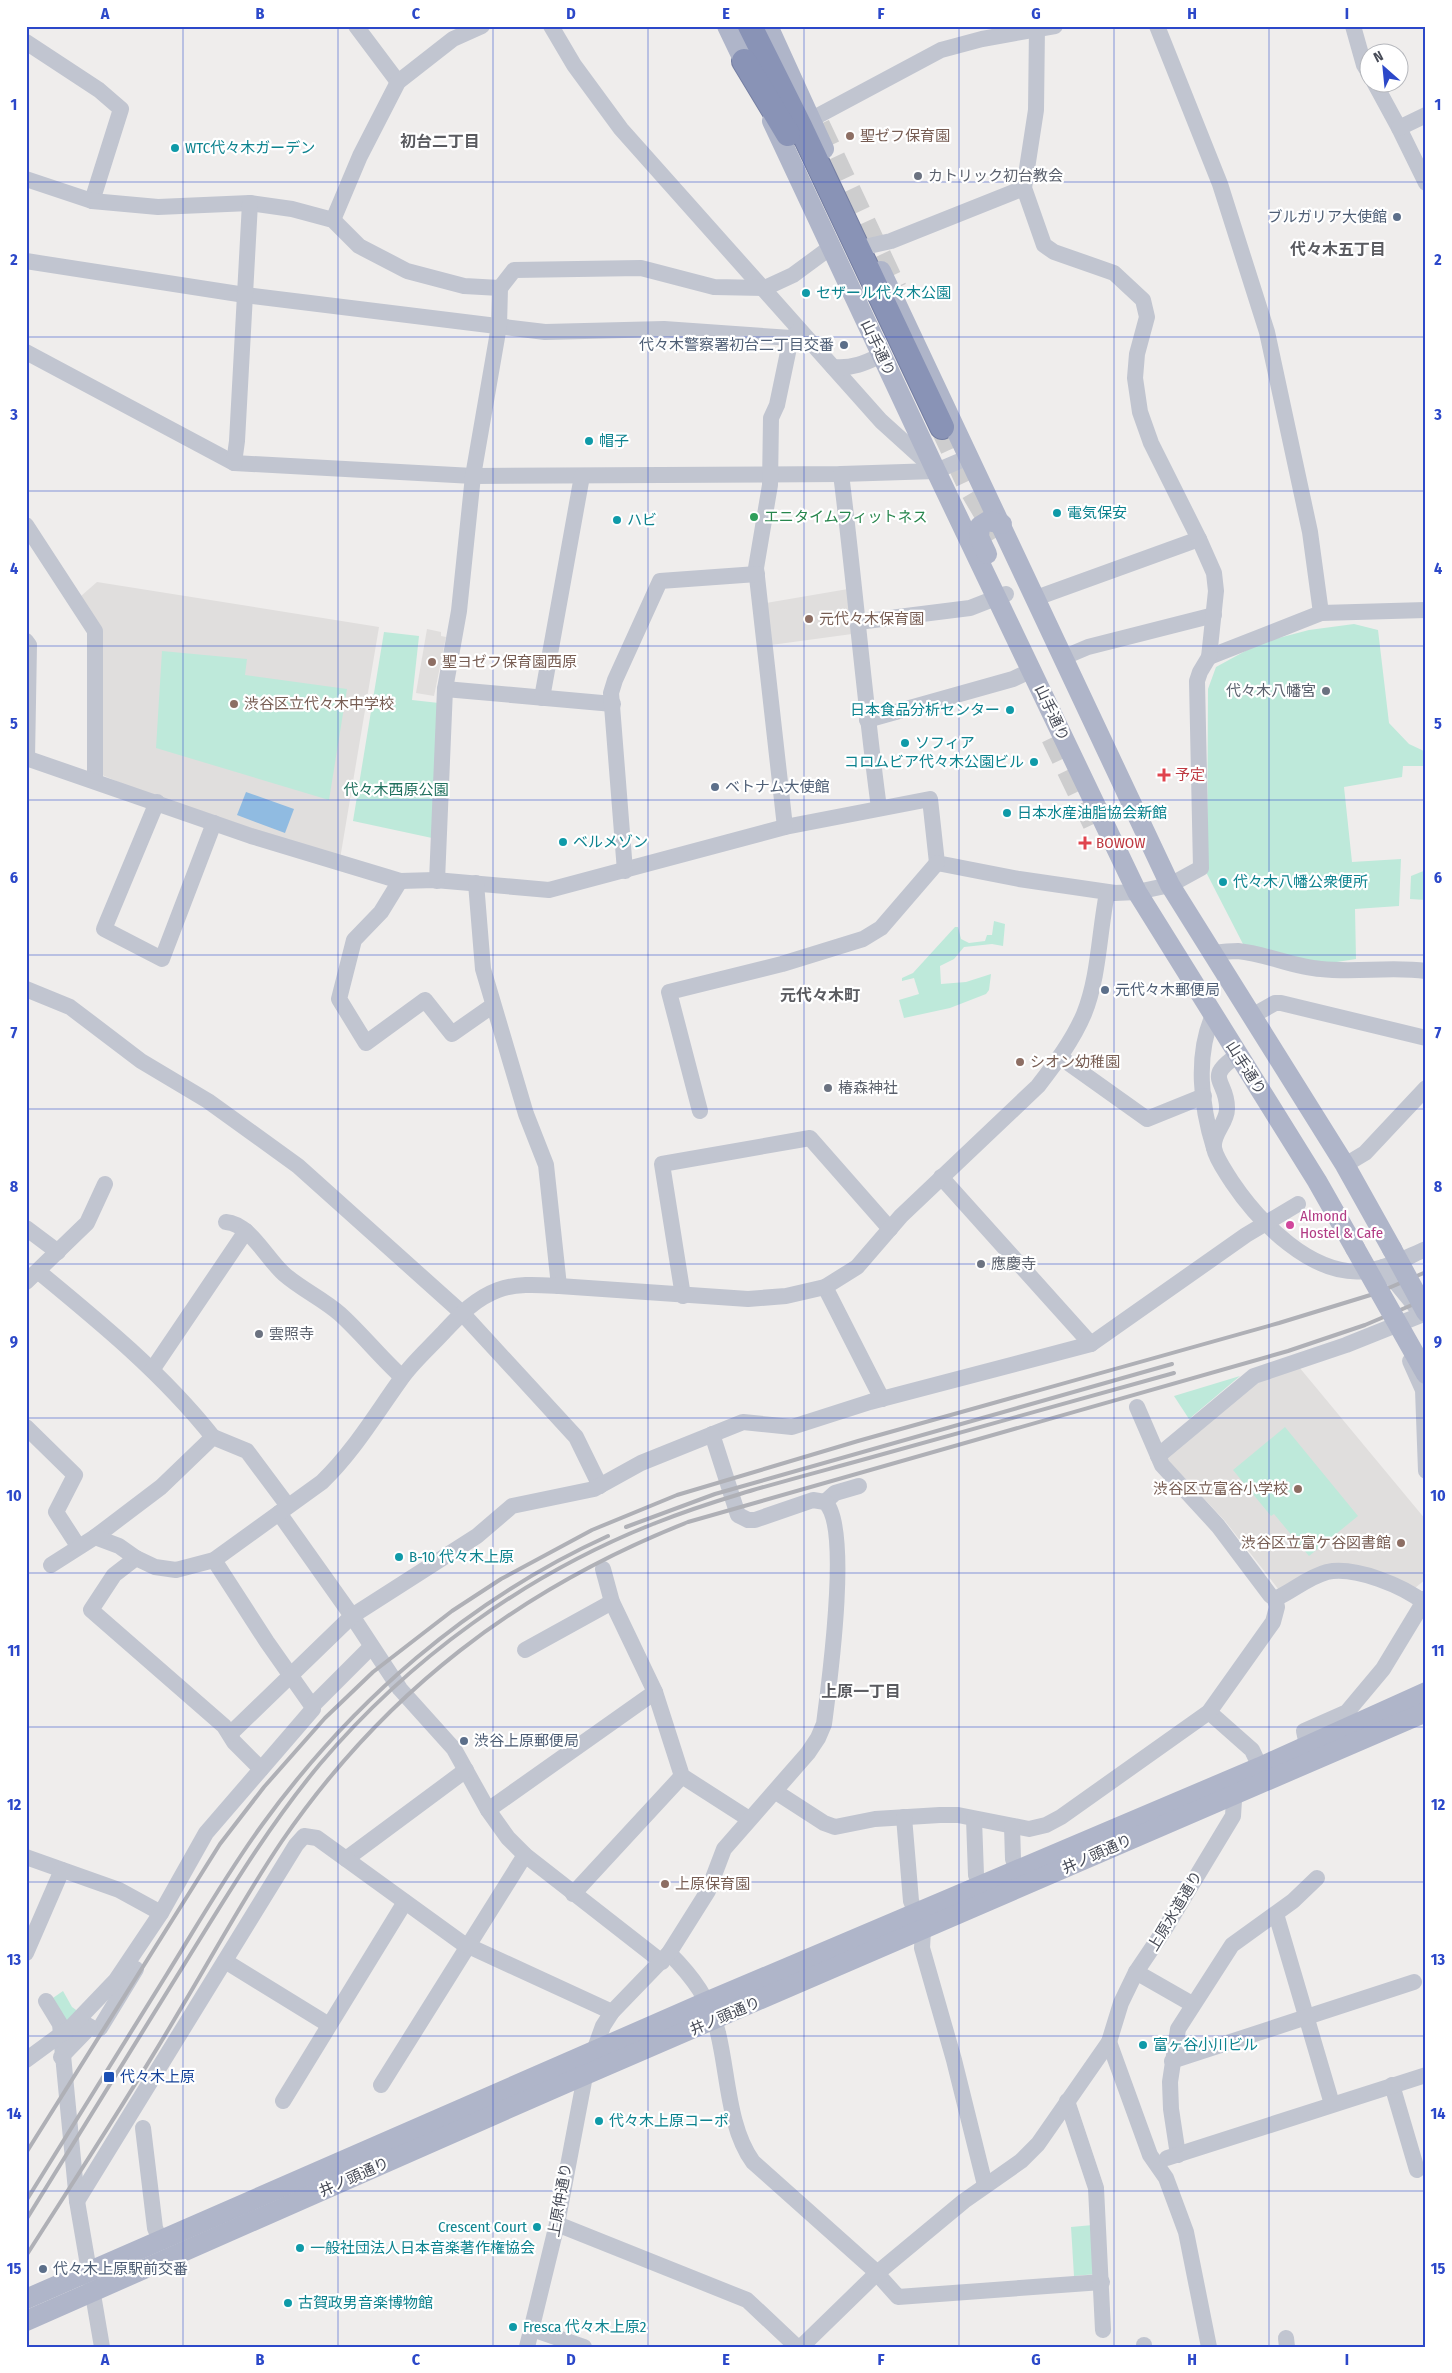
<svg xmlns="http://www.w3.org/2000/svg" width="1452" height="2373" font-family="'Fira Sans Condensed','Noto Sans JP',sans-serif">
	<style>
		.education { fill: #e0dedd }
		.green { fill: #bee9da }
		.water { fill: #90bbe1 }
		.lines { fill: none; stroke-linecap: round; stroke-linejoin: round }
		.highway-tunnel { stroke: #cdcdce; stroke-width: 24; stroke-dasharray: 24 12; stroke-linecap: butt }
		.highway-casing { stroke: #747ea2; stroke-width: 26 }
		.minor { stroke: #c1c5d0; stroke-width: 16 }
		.major { stroke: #afb5c9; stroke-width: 20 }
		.highway { stroke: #8993b6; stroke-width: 24 }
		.rail { stroke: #afb0b6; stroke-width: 4 }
		.major-bridge { stroke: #afb5c9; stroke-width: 20 }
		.grid { fill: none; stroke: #2c48c9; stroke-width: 1; stroke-opacity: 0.55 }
		.education-dot { fill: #8d6e63; stroke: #fff; stroke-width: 2 }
		.culture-dot { fill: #0f9aa8; stroke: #fff; stroke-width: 2 }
		.worship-dot { fill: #6b7280; stroke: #fff; stroke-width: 2 }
		.service-dot { fill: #5c6f8a; stroke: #fff; stroke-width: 2 }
		.leisure-dot { fill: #2e9e5b; stroke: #fff; stroke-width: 2 }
		.health-dot { fill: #e0444e; stroke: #fff; stroke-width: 2 }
		.hotel-dot { fill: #d1479c; stroke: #fff; stroke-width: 2 }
		.transit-dot { fill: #1a4fb4; stroke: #fff; stroke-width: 2 }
		.labels { text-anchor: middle; stroke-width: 4.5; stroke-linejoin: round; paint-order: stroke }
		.education-label { font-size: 15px; fill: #785e54; stroke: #fff; text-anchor: start }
		.culture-label { font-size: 15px; fill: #0d838f; stroke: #fff; text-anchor: start }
		.worship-label { font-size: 15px; fill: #5b616d; stroke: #fff; text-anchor: start }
		.service-label { font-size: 15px; fill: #4e5e75; stroke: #fff; text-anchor: start }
		.street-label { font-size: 15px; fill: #474b57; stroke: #fff }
		.leisure-label { font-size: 15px; fill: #27864d; stroke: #fff; text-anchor: start }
		.health-label { font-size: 15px; fill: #be3a42; stroke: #fff; text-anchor: start }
		.park-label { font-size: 15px; fill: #20705d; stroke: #fff }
		.hotel-label { font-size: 15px; fill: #b23c85; stroke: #fff; text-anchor: start }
		.transit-label { font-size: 15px; fill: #164399; stroke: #fff; text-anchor: start }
		.neighbourhood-label { font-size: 16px; font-weight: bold; fill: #5a5b60; stroke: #fff }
		.neatline { fill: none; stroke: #2c48c9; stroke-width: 2 }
		.grid-label { font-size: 16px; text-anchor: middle; font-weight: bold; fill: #2c48c9 }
	</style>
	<rect width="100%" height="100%" fill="#efedec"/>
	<!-- education -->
	<g class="education">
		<polygon points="97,582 379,627 340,859 123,784 102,775 103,632 81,596"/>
		<polygon points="848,589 852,634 771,645 766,603"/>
		<polygon points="427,629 441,632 441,636 446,637 434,696 416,693"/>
		<polygon points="1299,1367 1426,1520 1426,1579 1415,1588 1363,1568 1279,1590 1225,1521 1166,1458 1258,1382"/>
	</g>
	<!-- green -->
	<g class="green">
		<polygon points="1354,624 1378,630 1389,723 1409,744 1426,752 1426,766 1403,766 1402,777 1344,787 1352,862 1401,859 1399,906 1355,909 1356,959 1324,964 1243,944 1207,874 1208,689 1216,667 1260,643 1309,630"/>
		<polygon points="384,632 419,636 412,700 439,703 432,838 353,821"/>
		<polygon points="162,651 247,659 245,675 347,689 329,800 156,748"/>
		<polygon points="1426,870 1426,900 1410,899 1411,876"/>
		<polygon points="994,921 1005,924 1003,946 992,944 964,947 954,959 940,966 941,984 966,982 991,974 989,990 986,994 950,1008 904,1018 899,1000 919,994 914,978 902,981 902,978 913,973 955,927 958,927 961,939 969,943 985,941 987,935 992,935"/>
		<polygon points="1240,1376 1189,1419 1174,1396"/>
		<polygon points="1285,1427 1358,1516 1309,1556 1274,1514 1271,1516 1233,1470"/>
		<polygon points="63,1991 72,2007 79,2012 64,2022 50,2000"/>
		<polygon points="1093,2225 1096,2274 1074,2276 1071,2227"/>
	</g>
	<!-- water -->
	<polygon class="water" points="246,792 294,809 285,833 237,815"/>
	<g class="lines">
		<!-- highway-tunnel -->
		<g class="highway-tunnel">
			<polyline points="818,125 895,289"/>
			<polyline points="942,427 970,487 999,536"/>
			<polyline points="1053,737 1099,833"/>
		</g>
		<!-- highway casing -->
		<g class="highway-casing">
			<g id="highway">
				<polyline points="750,26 800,126 942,427"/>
				<polyline points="744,61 788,134"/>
			</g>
		</g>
		<!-- minor -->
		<g class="minor">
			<polyline points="356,26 398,82"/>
			<polyline points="551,26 574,65 621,129 881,421 934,469"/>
			<polyline points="1157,26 1220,184 1267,332 1310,532 1321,613"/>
			<polyline points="1353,26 1364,65 1370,75"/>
			<polyline points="26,42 99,90 121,109 92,201"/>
			<polyline points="1374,82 1399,128 1426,183"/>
			<polyline points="810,120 941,50 982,39 1055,26"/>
			<polyline points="1399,128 1426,115"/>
			<polyline points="26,179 92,201 158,207 250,203 292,209 333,220 359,246 407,271 464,286 500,288"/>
			<polyline points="333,220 360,156 398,82 453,39 482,26"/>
			<polyline points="869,246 891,241 1024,188"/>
			<polyline points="26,261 245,295 545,332 664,329 791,338"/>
			<polyline points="26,352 234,463 473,476 841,474 936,471 969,457"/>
			<path d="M833,367c19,2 32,-4 49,-12"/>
			<polyline points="234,463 237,441 250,203"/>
			<path d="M841,474c14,111 23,223 38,334"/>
			<polyline points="26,525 95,631 95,780"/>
			<polyline points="1036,598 1199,539"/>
			<polyline points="858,622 970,608 1006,594"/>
			<polyline points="26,641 29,645 27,758"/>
			<polyline points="1209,657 1321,613 1426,610"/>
			<polyline points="1062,658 1088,647 1214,615"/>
			<polyline points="445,689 613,704"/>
			<polyline points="542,698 582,476"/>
			<polyline points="867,720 1013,679 1032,670"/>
			<polyline points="26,758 251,836 387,877 400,881 435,880 549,890 785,827 930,799 937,863 1019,879 1115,893 1137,892 1170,885 1201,868 1197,681 1200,672 1209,657 1216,591 1214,573 1199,539 1151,443 1140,412 1135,378 1137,354 1147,317 1143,300 1114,273 1054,252 1044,245 1024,188 1036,110 1037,26"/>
			<polyline points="157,802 104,929 162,959 214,823"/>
			<polyline points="785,827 756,568 770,485 771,418 777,405 791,338 799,331"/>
			<polyline points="625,871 611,693 615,680 660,581 757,574"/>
			<polyline points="400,881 381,912 354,940 339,999 366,1043 425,1000 452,1034 492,1006"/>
			<polyline points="437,881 445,689 459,611 473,476 499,326 500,288 514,270 641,268 714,287 765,288 793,275 831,247"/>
			<polyline points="476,883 483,969 526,1114 546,1165 559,1286"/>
			<path d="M1211,953c9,-1 19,-2 27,-2 29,3 55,16 83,18 35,4 70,-3 105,2"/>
			<polyline points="26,989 70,1007 141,1061 208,1101 298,1166 462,1313 576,1437 600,1486"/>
			<path d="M1213,1015c-18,41 -12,91 1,133"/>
			<polyline points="1252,1016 1275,1003 1281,1003 1426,1038"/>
			<path d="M1238,1055c-36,24 -10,25 -11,54 0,14 -15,25 -13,39 2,11 12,24 18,34 27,40 80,95 133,89 21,-2 42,-14 61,-22"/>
			<polyline points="1060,1057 1147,1119 1204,1096"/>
			<polyline points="700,1111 669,992 782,964 863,939 881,928 937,863"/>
			<polyline points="1345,1165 1365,1153 1426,1088"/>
			<polyline points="941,1177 1091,1344"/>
			<path d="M226,1222c24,2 40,36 58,52 17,15 39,25 56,40 22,20 40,43 62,63"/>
			<polyline points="26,1228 58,1252"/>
			<polyline points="1383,1267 1419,1311"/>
			<path d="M39,1272c62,51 124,102 174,165"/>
			<polyline points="26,1282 87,1223 105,1184"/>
			<polyline points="825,1287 882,1399"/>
			<polyline points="683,1296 662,1164 810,1138 890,1229"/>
			<polyline points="1410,1361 1423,1390 1426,1471"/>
			<polyline points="152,1370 246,1231"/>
			<polyline points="26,1427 75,1475 56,1512 78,1546"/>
			<polyline points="1158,1456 1254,1376 1346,1345 1426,1313"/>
			<polyline points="825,1502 835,1493 859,1486"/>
			<polyline points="279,1513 352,1616 400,1689 454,1749 488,1810 508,1838 525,1855 662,1962"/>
			<polyline points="95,1537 161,1487 213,1437 247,1451 288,1506"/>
			<polyline points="136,1558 114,1575 91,1610 224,1726 234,1742 261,1769"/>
			<polyline points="214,1560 267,1642 312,1706"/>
			<path d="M51,1565l44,-28 24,9 17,12 19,9 21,3 38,-10 108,-78c32,-31 53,-67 79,-103 11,-16 27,-30 41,-45 17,-18 32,-35 56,-44 18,-7 42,-5 61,-4l189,13 38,-3 39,-9 32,-20 44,-51 137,-130c17,-22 35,-46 46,-72 15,-37 15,-81 23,-121"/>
			<polyline points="603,1569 612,1602 655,1692 682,1776 749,1819"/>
			<path d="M1275,1599c18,-8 33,-22 52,-27 28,-6 77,14 99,32"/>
			<polyline points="525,1650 612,1602"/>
			<polyline points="1209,1712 1252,1750 1260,1767"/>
			<polyline points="230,1734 352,1616 477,1536 512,1506 594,1489 641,1463 743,1422 792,1427 870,1402 1091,1344 1246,1235 1298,1204"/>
			<polyline points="1307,1745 1304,1731 1347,1712 1383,1669 1426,1598"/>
			<polyline points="776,1792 824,1823 835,1827 875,1819 940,1815 958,1815 1029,1829 1046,1825 1061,1817 1209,1712 1273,1622 1277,1607 1275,1599 1270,1595 1218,1526 1162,1465 1137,1407"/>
			<polyline points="488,1810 655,1692"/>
			<polyline points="904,1817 911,1901 923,1930 922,1948 954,2060 985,2185"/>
			<polyline points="974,1819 976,1875 981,1887"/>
			<polyline points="1012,1826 1013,1859 1017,1871"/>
			<polyline points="26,1857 119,1890 161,1913"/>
			<polyline points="346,1859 466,1770"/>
			<polyline points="573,1894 682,1776"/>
			<polyline points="1276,1914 1332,2104"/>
			<polyline points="26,1953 62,1870"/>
			<path d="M669,1953c23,23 42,48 49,80 10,40 10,95 35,129l120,107 25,28 204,-15"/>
			<polyline points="225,1961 329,2025"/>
			<polyline points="1136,1972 1192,2004"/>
			<polyline points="46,2001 60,2024 77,2201 102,2347"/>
			<polyline points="79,2020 94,2029 100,2028 136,1969"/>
			<polyline points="1109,2042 1150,2155 1166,2178 1186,2232 1209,2347"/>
			<polyline points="61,2057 90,2027"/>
			<polyline points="26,2060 71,2027 116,1980 161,1913 206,1833 313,1709 312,1706 371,1647"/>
			<polyline points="1172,2061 1414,1982"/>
			<polyline points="381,2085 525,1855"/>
			<polyline points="1392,2085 1417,2170"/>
			<polyline points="283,2101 405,1902"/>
			<polyline points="1067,2101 1096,2188 1103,2330"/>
			<polyline points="143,2128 155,2228 158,2235 166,2238"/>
			<polyline points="1178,2155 1171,2109 1170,2082 1178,2029 1232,1945 1293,1901 1317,1878"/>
			<polyline points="1167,2158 1426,2075"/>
			<polyline points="77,2201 296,1845 304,1836 317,1838 462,1943 612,2012"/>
			<polyline points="557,2224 747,2300 797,2347"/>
			<polyline points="532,2329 584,2347"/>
			<polyline points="1286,2338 1287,2347"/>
			<path d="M527,2347l30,-123 28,-148 18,-50 9,-14 57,-59 39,-62 16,-42 84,-96 10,-15 6,-14c5,-39 27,-198 1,-222l-12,-2 -58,20h-7l-10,-5 -26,-81"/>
			<polyline points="801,2347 876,2274 964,2201 1021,2161 1038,2144 1109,2042 1121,2003 1136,1972 1163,1932 1233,1816 1234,1800 1228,1786"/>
			<polyline points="1144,2347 1144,2345"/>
		</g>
		<!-- major -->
		<g class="major">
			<polyline points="727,26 750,74"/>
			<polyline points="768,26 824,149"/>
			<polyline points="772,121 936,471 1137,892 1317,1181 1355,1248"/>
			<polyline points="881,271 1170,885 1345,1165 1392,1249"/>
			<polyline points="987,554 979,537 980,526 988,521 1002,524"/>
			<polyline points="26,2299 706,2002 1260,1767 1426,1692"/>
			<polyline points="26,2321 564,2084 1426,1712"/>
		</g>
		<!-- highway -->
		<use href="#highway" class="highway"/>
		<!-- rail -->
		<g class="rail">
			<polyline points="626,1527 715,1494 1172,1364"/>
			<polyline points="26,2153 220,1844 264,1787 325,1718 373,1672 452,1611 501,1579 592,1530 677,1495 858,1441 1279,1323 1377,1293 1426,1272"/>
			<path d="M26,2201c47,-76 94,-151 141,-227 31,-50 60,-101 95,-149 89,-123 207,-226 346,-289"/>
			<path d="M26,2220c50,-81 101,-162 151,-244 45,-72 88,-146 143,-212 89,-105 205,-189 333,-240 70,-28 144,-46 216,-66 102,-29 204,-57 305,-85"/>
			<path d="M26,2256c51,-80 103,-159 151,-241 35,-58 67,-118 105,-174 103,-150 237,-252 406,-319l600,-171 77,-26 61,-26"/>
		</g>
		<!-- major-bridge -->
		<g class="major-bridge">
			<polyline points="1355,1248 1426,1374"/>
			<polyline points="1392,1249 1426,1312"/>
		</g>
	</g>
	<!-- grid -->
	<path class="grid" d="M183,26v2321M338,26v2321M493,26v2321M648,26v2321M804,26v2321M959,26v2321M1114,26v2321M1269,26v2321M26,182h1400M26,337h1400M26,491h1400M26,646h1400M26,800h1400M26,955h1400M26,1109h1400M26,1264h1400M26,1418h1400M26,1573h1400M26,1727h1400M26,1882h1400M26,2036h1400M26,2191h1400"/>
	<!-- markers -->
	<g class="education-dot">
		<circle cx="850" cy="136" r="5"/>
		<circle cx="809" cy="619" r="5"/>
		<circle cx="432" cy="662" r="5"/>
		<circle cx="234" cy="704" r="5"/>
		<circle cx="1020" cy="1062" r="5"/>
		<circle cx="1298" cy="1489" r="5"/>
		<circle cx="1401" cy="1543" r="5"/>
		<circle cx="665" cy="1884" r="5"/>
	</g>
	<g class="culture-dot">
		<circle cx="175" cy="148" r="5"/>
		<circle cx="806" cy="293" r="5"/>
		<circle cx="589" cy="441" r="5"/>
		<circle cx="1057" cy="513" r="5"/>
		<circle cx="617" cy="520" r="5"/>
		<circle cx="1010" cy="710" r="5"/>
		<circle cx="905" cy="743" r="5"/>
		<circle cx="1034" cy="762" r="5"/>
		<circle cx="1007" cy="813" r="5"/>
		<circle cx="563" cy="842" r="5"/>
		<circle cx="1223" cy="882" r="5"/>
		<circle cx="399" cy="1557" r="5"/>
		<circle cx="1143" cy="2045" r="5"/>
		<circle cx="599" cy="2121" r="5"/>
		<circle cx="537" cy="2227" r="5"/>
		<circle cx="300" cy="2248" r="5"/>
		<circle cx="288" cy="2303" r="5"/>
		<circle cx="513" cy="2327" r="5"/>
	</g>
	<g class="worship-dot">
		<circle cx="918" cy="176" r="5"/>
		<circle cx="1326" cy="691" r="5"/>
		<circle cx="828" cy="1088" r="5"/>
		<circle cx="981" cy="1264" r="5"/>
		<circle cx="259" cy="1334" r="5"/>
	</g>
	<g class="service-dot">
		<circle cx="1397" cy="217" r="5"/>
		<circle cx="844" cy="345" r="5"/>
		<circle cx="715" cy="787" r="5"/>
		<circle cx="1105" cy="990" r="5"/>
		<circle cx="464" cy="1741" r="5"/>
		<circle cx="43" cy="2269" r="5"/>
	</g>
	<circle class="leisure-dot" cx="754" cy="517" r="5"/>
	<g class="health-dot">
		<path d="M1161.5 767.5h5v5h5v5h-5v5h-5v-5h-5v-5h5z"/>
		<path d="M1082.5 835.5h5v5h5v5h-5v5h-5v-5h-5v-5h5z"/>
	</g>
	<circle class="hotel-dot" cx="1290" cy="1225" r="5"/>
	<rect class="transit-dot" x="103" y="2071" width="12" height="12" rx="2.5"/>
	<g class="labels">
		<!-- education labels -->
		<g class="education-label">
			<text x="860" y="141">聖ゼフ保育園</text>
			<text x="819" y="624">元代々木保育園</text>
			<text x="442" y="667">聖ヨゼフ保育園西原</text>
			<text x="244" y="709">渋谷区立代々木中学校</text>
			<text x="1030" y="1067">シオン幼稚園</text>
			<text x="1288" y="1494" text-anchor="end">渋谷区立富谷小学校</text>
			<text x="1391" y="1548" text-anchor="end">渋谷区立富ケ谷図書館</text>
			<text x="675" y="1889">上原保育園</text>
		</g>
		<!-- culture labels -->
		<g class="culture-label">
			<text x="185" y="153">WTC代々木ガーデン</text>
			<text x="816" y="298">セザール代々木公園</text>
			<text x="599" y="446">帽子</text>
			<text x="1067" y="518">電気保安</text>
			<text x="627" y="525">ハビ</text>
			<text x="1000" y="715" text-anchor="end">日本食品分析センター</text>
			<text x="915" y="748">ソフィア</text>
			<text x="1024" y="767" text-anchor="end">コロムビア代々木公園ビル</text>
			<text x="1017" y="818">日本水産油脂協会新館</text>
			<text x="573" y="847">ベルメゾン</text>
			<text x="1233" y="887">代々木八幡公衆便所</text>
			<text x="409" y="1562">B-10 代々木上原</text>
			<text x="1153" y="2050">富ヶ谷小川ビル</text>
			<text x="609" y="2126">代々木上原コーポ</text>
			<text x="527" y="2232" text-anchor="end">Crescent Court</text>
			<text x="310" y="2253">一般社団法人日本音楽著作権協会</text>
			<text x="298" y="2308">古賀政男音楽博物館</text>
			<text x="523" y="2332">Fresca 代々木上原2</text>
		</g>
		<!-- worship labels -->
		<g class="worship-label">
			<text x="928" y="181">カトリック初台教会</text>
			<text x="1316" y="696" text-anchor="end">代々木八幡宮</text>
			<text x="838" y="1093">椿森神社</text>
			<text x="991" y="1269">應慶寺</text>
			<text x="269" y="1339">雲照寺</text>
		</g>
		<!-- service labels -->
		<g class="service-label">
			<text x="1387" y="222" text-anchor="end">ブルガリア大使館</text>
			<text x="834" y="350" text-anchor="end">代々木警察署初台二丁目交番</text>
			<text x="725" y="792">ベトナム大使館</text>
			<text x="1115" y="995">元代々木郵便局</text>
			<text x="474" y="1746">渋谷上原郵便局</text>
			<text x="53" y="2274">代々木上原駅前交番</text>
		</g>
		<!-- street labels -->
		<g class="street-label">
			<text transform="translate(878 348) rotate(65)" y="5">山手通り</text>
			<text transform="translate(1052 713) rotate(65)" y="5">山手通り</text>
			<text transform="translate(1246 1068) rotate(58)" y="5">山手通り</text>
			<text transform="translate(1097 1854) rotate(-24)" y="5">井ノ頭通り</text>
			<text transform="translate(1175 1911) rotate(-59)" y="5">上原水道通り</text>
			<text transform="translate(725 2016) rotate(-23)" y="5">井ノ頭通り</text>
			<text transform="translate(354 2177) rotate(-24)" y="5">井ノ頭通り</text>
			<text transform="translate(560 2200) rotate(-80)" y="5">上原仲通り</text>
		</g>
		<!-- leisure labels -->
		<g class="leisure-label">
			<text x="764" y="522">エニタイムフィットネス</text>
		</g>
		<!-- health labels -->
		<g class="health-label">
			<text x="1175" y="780">予定</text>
			<text x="1096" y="848">BOWOW</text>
		</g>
		<!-- park labels -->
		<g class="park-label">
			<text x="396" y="795">代々木西原公園</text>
		</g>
		<!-- hotel labels -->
		<g class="hotel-label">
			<text x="1300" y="1221">Almond<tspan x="1300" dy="17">Hostel &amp; Cafe</tspan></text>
		</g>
		<!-- transit labels -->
		<g class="transit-label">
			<text x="120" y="2082">代々木上原</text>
		</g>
		<!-- neighbourhood labels -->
		<g class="neighbourhood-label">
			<text x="440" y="147">初台二丁目</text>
			<text x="1338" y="255">代々木五丁目</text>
			<text x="820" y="1001">元代々木町</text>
			<text x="861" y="1697">上原一丁目</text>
		</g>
	</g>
	<!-- border -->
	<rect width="1452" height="2373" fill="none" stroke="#ffffff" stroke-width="55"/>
	<!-- north arrow -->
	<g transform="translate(1384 68) rotate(333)"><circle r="24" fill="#ffffff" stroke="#b5b7bc"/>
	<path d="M0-4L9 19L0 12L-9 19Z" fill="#2c48c9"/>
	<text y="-8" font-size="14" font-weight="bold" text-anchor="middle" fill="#474b57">N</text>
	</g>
	<rect x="28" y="28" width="1396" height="2318" class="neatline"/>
	<g class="grid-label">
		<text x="105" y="19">A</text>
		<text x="260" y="19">B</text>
		<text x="416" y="19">C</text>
		<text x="571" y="19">D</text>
		<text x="726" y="19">E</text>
		<text x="881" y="19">F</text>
		<text x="1036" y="19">G</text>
		<text x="1192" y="19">H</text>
		<text x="1347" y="19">I</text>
		<text x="14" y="110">1</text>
		<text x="1438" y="110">1</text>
		<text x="14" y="265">2</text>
		<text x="1438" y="265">2</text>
		<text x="14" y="420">3</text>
		<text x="1438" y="420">3</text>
		<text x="14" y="574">4</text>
		<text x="1438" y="574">4</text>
		<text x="14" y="729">5</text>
		<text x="1438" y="729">5</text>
		<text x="14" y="883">6</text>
		<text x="1438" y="883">6</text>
		<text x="14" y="1038">7</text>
		<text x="1438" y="1038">7</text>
		<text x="14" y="1192">8</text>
		<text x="1438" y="1192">8</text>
		<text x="14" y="1347">9</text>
		<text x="1438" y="1347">9</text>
		<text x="14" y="1501">10</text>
		<text x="1438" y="1501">10</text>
		<text x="14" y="1656">11</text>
		<text x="1438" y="1656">11</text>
		<text x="14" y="1810">12</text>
		<text x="1438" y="1810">12</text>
		<text x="14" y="1965">13</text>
		<text x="1438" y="1965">13</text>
		<text x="14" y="2119">14</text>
		<text x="1438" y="2119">14</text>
		<text x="14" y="2274">15</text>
		<text x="1438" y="2274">15</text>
		<text x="105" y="2365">A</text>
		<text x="260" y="2365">B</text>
		<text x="416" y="2365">C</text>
		<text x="571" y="2365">D</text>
		<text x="726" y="2365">E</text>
		<text x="881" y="2365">F</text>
		<text x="1036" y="2365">G</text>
		<text x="1192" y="2365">H</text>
		<text x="1347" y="2365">I</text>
	</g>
</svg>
